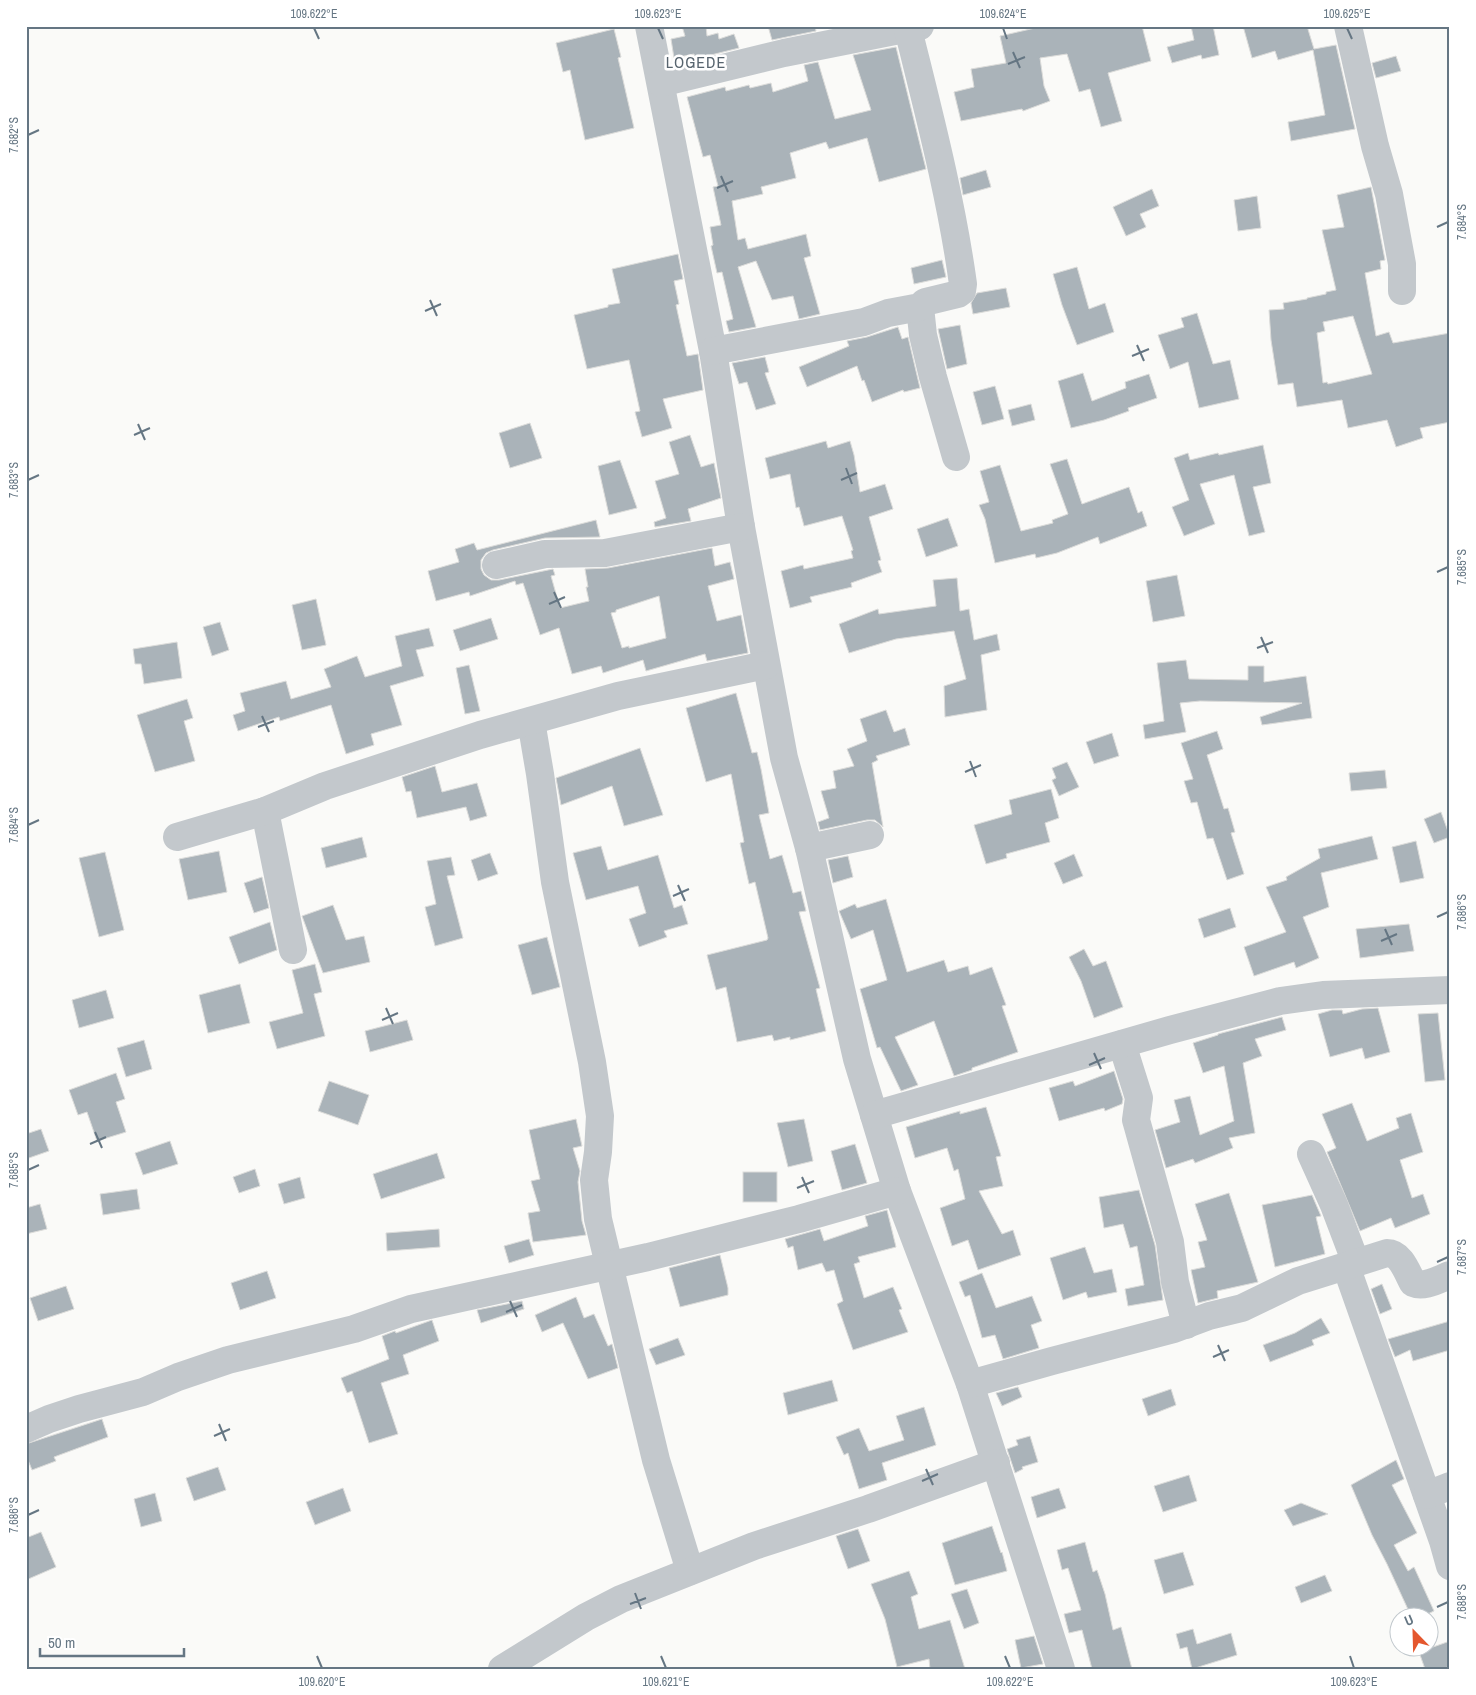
<svg xmlns="http://www.w3.org/2000/svg" width="1476" height="1695" font-family="'Archivo Narrow',sans-serif">
	<style>
		.building { fill: #aab3b9; stroke: #dcdcda; fill-rule: evenodd }
		.lines { fill: none; stroke-linecap: round; stroke-linejoin: round }
		.minor { stroke: #c3c8cc; stroke-width: 28 }
		.ticks { fill: none; stroke: #657683; stroke-width: 2 }
		.labels { text-anchor: middle; stroke-width: 5; stroke-linejoin: round; paint-order: stroke }
		.quarter-label { font-size: 16px; letter-spacing: 1px; fill: #57646e; stroke: #fff }
		.neatline { fill: none; stroke: #657683; stroke-width: 2 }
		.ticks-label { font-size: 12px; text-anchor: middle; fill: #657683 }
	</style>
	<rect width="100%" height="100%" fill="#fafaf8"/>
	<!-- building -->
	<g class="building">
		<polygon points="682,26 706,26 707,36 718,33 719,39 734,34 739,48 695,59 694,54 674,58 671,39 685,36"/>
		<polygon points="768,26 815,26 816,31 772,40"/>
		<polygon points="1044,26 1142,26 1151,61 1108,73 1122,121 1101,127 1090,89 1079,92 1067,54 1040,58 1044,86 1050,101 1023,111 1022,109 961,121 954,92 974,87 971,69 1006,63 1000,36"/>
		<polygon points="1191,26 1213,26 1219,55 1202,59 1201,55 1172,63 1167,47 1194,40"/>
		<polygon points="1243,26 1307,26 1314,49 1336,45 1355,129 1291,141 1288,122 1325,115 1313,50 1278,60 1275,51 1252,58"/>
		<polygon points="614,29 621,57 618,58 634,128 585,140 570,70 563,72 556,43"/>
		<polygon points="896,47 926,169 879,182 867,138 829,149 826,142 790,153 796,178 761,187 763,194 732,201 738,240 745,238 748,249 806,234 811,256 804,258 820,314 799,319 793,296 772,300 756,261 738,267 756,327 729,332 726,321 733,319 722,272 717,273 711,246 713,245 710,227 721,225 713,187 718,186 710,155 703,157 687,97 725,87 726,91 749,85 750,88 771,83 773,92 808,81 804,65 818,62 835,119 871,110 853,55"/>
		<polygon points="1396,56 1401,71 1376,78 1372,63"/>
		<polygon points="986,170 991,187 963,195 960,178"/>
		<path d="M1371,187l14,73 -5,1 1,8 -16,4 11,63 13,-4 4,11 57,-10v89l-30,6 3,10 -27,9 -9,-27 -39,8 -6,-28 -45,7 -4,-24 -15,2 -7,-45 -2,-30 15,-1 -1,-6 24,-4v-1l19,-4v-2l10,-2 -14,-60 22,-3 -7,-32zM1353,316l19,58 -44,10 -1,-2 -4,1 -6,-50 8,-2 -2,-9z"/>
		<polygon points="1152,189 1159,206 1140,214 1146,227 1126,236 1113,207"/>
		<polygon points="1257,196 1261,228 1238,231 1234,200"/>
		<polygon points="678,254 683,279 674,281 679,304 676,305 687,356 698,354 703,390 663,399 672,428 642,437 635,412 640,411 629,360 587,369 574,315 608,307 608,305 620,303 612,269"/>
		<polygon points="942,260 946,277 914,284 911,268"/>
		<polygon points="1077,267 1089,309 1105,303 1114,332 1077,345 1062,305 1053,274"/>
		<polygon points="1006,288 1010,307 973,314 971,303 977,293"/>
		<polygon points="1197,313 1213,364 1230,360 1239,399 1199,408 1188,362 1170,369 1158,335 1184,327 1181,318"/>
		<polygon points="960,325 967,364 947,369 938,329"/>
		<polygon points="898,327 902,339 908,337 920,388 904,392 903,390 872,402 864,380 862,381 857,366 807,387 799,367 849,346 847,341 867,337"/>
		<polygon points="765,357 769,372 765,373 776,404 756,410 747,382 739,384 732,363"/>
		<polygon points="1083,373 1092,401 1126,388 1125,382 1149,374 1157,398 1128,408 1129,411 1104,420 1071,428 1058,381"/>
		<polygon points="995,386 1004,419 982,425 973,392"/>
		<polygon points="1031,404 1035,420 1012,426 1008,410"/>
		<polygon points="530,423 542,458 510,468 499,433"/>
		<polygon points="690,435 701,467 714,463 721,498 688,509 691,521 655,527 654,522 666,518 655,481 679,474 669,442"/>
		<polygon points="826,441 828,448 850,441 854,455 860,492 885,484 893,509 869,517 881,560 878,561 882,572 851,583 852,587 810,597 812,602 790,608 781,571 803,565 804,569 853,558 851,551 853,550 842,516 804,526 799,507 796,508 790,474 770,479 765,458"/>
		<polygon points="1263,445 1271,483 1253,487 1265,532 1249,536 1234,475 1200,484 1215,524 1184,536 1172,507 1189,500 1174,458 1188,453 1190,460 1218,453 1219,455"/>
		<polygon points="1067,459 1082,504 1129,487 1138,513 1142,511 1147,526 1100,544 1098,537 1057,553 1036,558 1035,554 995,563 985,519 979,505 989,502 980,471 1000,465 1021,531 1053,523 1052,520 1068,514 1050,464"/>
		<polygon points="620,460 637,508 609,515 598,466"/>
		<polygon points="948,518 958,546 926,557 917,529"/>
		<path d="M596,520l4,17 -55,1 -52,12 -7,3 -5,7v9l3,6 7,5h8l54,-11 2,6 -4,1 9,32 29,-7 -3,-14h2l-3,-18 23,-1 104,-20 3,18 15,-4 4,17 -26,7 9,35 24,-6 7,38 -41,8 -2,-7 -59,17 -3,-11 -40,13 -2,-7 -29,8 -13,-46 -19,7 -17,-52 -7,2 -1,-4 -45,15 -1,-4 -33,9 -8,-30 31,-9 -4,-13 19,-6 3,7zM659,596l7,42 -37,10v-2l-7,2 -11,-35 5,-1v-2z"/>
		<polygon points="1177,575 1185,616 1153,622 1146,581"/>
		<polygon points="957,578 960,611 969,609 974,640 997,634 1000,650 981,655 987,710 945,717 944,686 966,679 954,631 896,639 849,653 839,624 878,609 879,614 936,606 933,580"/>
		<polygon points="316,599 326,645 302,650 292,605"/>
		<polygon points="491,618 498,639 460,651 453,630"/>
		<polygon points="220,622 229,650 212,656 203,627"/>
		<polygon points="429,628 434,646 416,650 424,676 390,686 402,725 371,734 374,745 346,754 331,705 280,721 279,717 238,731 233,715 245,711 240,693 286,681 291,699 331,687 324,669 357,656 365,677 402,666 395,636"/>
		<polygon points="177,642 182,678 144,684 141,664 135,664 133,649"/>
		<polygon points="1186,660 1189,679 1248,680 1248,666 1264,666 1264,682 1306,676 1312,718 1262,725 1260,717 1302,703 1200,701 1180,703 1186,732 1145,739 1143,725 1164,721 1157,663"/>
		<polygon points="469,665 480,711 465,714 456,668"/>
		<polygon points="736,693 752,753 757,752 761,769 769,813 759,815 770,859 782,855 793,893 801,891 806,911 799,912 820,988 816,989 826,1031 790,1040 790,1037 774,1041 772,1035 737,1042 726,987 716,990 707,955 767,940 768,938 755,882 749,884 740,843 744,842 731,774 706,782 686,708"/>
		<polygon points="187,699 193,718 184,721 195,761 155,772 137,715"/>
		<polygon points="886,710 894,732 905,728 910,745 876,756 878,760 872,763 883,827 875,820 867,820 820,830 818,822 829,818 821,791 836,788 833,771 854,766 847,749 867,741 860,719"/>
		<polygon points="1217,731 1223,749 1207,755 1224,809 1228,808 1235,832 1231,833 1244,874 1227,880 1213,838 1207,839 1197,802 1191,803 1184,781 1193,779 1181,743"/>
		<polygon points="1112,733 1119,756 1094,764 1086,742"/>
		<polygon points="640,748 663,815 624,826 612,786 561,805 556,778"/>
		<polygon points="1067,762 1079,787 1059,796 1052,780 1056,778 1052,768"/>
		<polygon points="435,766 442,792 477,783 487,816 470,821 466,807 417,818 411,791 406,792 402,777"/>
		<polygon points="1385,770 1387,788 1351,791 1349,773"/>
		<polygon points="1051,789 1059,818 1045,823 1050,842 1006,854 1007,858 986,864 974,825 1012,814 1009,800"/>
		<polygon points="1441,812 1450,837 1434,843 1424,819"/>
		<polygon points="1372,836 1378,859 1321,873 1329,907 1303,917 1319,958 1296,968 1294,962 1254,976 1244,947 1286,932 1266,887 1287,880 1286,877 1320,858 1318,849"/>
		<polygon points="362,837 367,857 326,868 321,848"/>
		<polygon points="1416,841 1424,878 1400,883 1392,847"/>
		<polygon points="601,846 608,870 658,855 674,908 682,905 688,924 664,931 667,937 639,947 629,919 646,913 638,886 586,900 573,853"/>
		<polygon points="219,851 227,892 188,900 179,859"/>
		<polygon points="105,852 124,930 99,937 79,858"/>
		<polygon points="490,853 498,874 478,881 471,860"/>
		<polygon points="1074,854 1083,876 1063,884 1054,863"/>
		<polygon points="848,856 853,877 833,883 828,860"/>
		<polygon points="451,857 455,875 447,876 463,938 435,946 425,907 436,904 427,861"/>
		<polygon points="262,877 269,908 254,913 244,883"/>
		<polygon points="886,899 907,972 944,960 948,972 968,966 970,975 992,967 1006,1005 1002,1006 1018,1052 972,1068 972,1070 954,1076 934,1021 895,1037 918,1085 901,1091 880,1047 877,1048 860,989 887,980 873,930 851,939 839,911 855,904 857,908"/>
		<polygon points="333,905 346,940 364,936 370,962 323,973 302,916"/>
		<polygon points="1230,908 1236,927 1204,938 1198,919"/>
		<polygon points="270,922 277,950 239,964 229,937"/>
		<polygon points="1409,924 1414,951 1360,958 1356,929"/>
		<polygon points="547,937 560,987 532,995 518,945"/>
		<polygon points="1084,949 1093,966 1106,961 1123,1007 1094,1018 1081,981 1069,957"/>
		<polygon points="315,964 322,992 314,994 325,1036 277,1049 269,1022 303,1013 292,970"/>
		<polygon points="240,984 250,1023 208,1033 199,995"/>
		<polygon points="106,990 114,1018 79,1028 72,1000"/>
		<polygon points="1378,1008 1390,1052 1365,1059 1362,1048 1330,1057 1318,1014 1332,1010 1342,1010 1343,1014 1362,1009"/>
		<polygon points="1438,1013 1445,1080 1425,1082 1418,1014"/>
		<polygon points="1282,1017 1286,1030 1255,1039 1262,1056 1243,1063 1255,1133 1229,1138 1233,1148 1195,1163 1193,1159 1166,1168 1155,1130 1180,1122 1174,1100 1190,1096 1200,1135 1234,1121 1224,1066 1203,1073 1193,1043 1218,1035 1218,1034"/>
		<polygon points="407,1020 413,1040 370,1052 365,1031"/>
		<polygon points="144,1040 152,1069 126,1077 117,1048"/>
		<polygon points="1114,1071 1123,1099 1122,1104 1105,1111 1104,1108 1059,1121 1049,1088 1073,1081 1075,1086"/>
		<polygon points="116,1073 125,1099 116,1102 126,1132 97,1141 87,1112 78,1115 69,1090"/>
		<polygon points="329,1081 369,1095 358,1125 318,1111"/>
		<polygon points="1352,1103 1367,1141 1399,1128 1396,1118 1411,1113 1423,1152 1400,1160 1412,1198 1423,1194 1430,1214 1395,1228 1391,1218 1360,1231 1327,1152 1336,1148 1322,1114"/>
		<polygon points="986,1107 1001,1156 996,1157 1003,1186 979,1191 1002,1234 1013,1230 1021,1255 978,1270 968,1240 952,1246 940,1208 965,1199 958,1169 954,1171 947,1148 915,1158 906,1127 960,1111 960,1114"/>
		<polygon points="576,1119 582,1146 573,1148 580,1171 578,1182 582,1221 586,1235 533,1242 528,1213 540,1211 531,1181 540,1179 529,1130"/>
		<polygon points="804,1119 813,1161 788,1167 777,1123"/>
		<polygon points="41,1129 49,1151 26,1159 26,1134"/>
		<polygon points="170,1141 178,1164 143,1175 135,1153"/>
		<polygon points="855,1144 867,1183 842,1190 831,1151"/>
		<polygon points="437,1153 445,1178 381,1199 373,1174"/>
		<polygon points="255,1169 260,1186 239,1193 233,1177"/>
		<rect x="743" y="1172" width="34" height="30"/>
		<polygon points="300,1177 305,1198 284,1204 278,1184"/>
		<polygon points="137,1189 140,1209 103,1215 100,1194"/>
		<polygon points="1139,1190 1155,1245 1163,1300 1128,1306 1125,1289 1144,1285 1137,1246 1130,1248 1123,1224 1104,1228 1099,1197"/>
		<polygon points="1229,1193 1258,1282 1217,1291 1218,1298 1198,1303 1191,1270 1205,1267 1198,1242 1207,1240 1195,1204"/>
		<polygon points="1312,1195 1321,1216 1316,1217 1325,1254 1275,1267 1262,1205"/>
		<polygon points="40,1204 47,1229 26,1234 26,1208"/>
		<polygon points="887,1210 896,1247 858,1257 860,1262 854,1264 864,1298 893,1287 902,1309 899,1310 908,1332 853,1350 837,1304 843,1301 834,1270 826,1272 822,1263 798,1270 793,1246 788,1248 785,1239 820,1229 824,1241 868,1226 865,1216"/>
		<polygon points="439,1229 440,1247 387,1251 386,1233"/>
		<polygon points="529,1239 534,1255 509,1263 504,1246"/>
		<polygon points="1085,1247 1094,1273 1112,1269 1117,1292 1088,1298 1086,1292 1063,1300 1050,1258"/>
		<polygon points="720,1255 728,1288 728,1295 680,1307 669,1268"/>
		<polygon points="267,1271 276,1298 240,1310 231,1283"/>
		<polygon points="982,1273 996,1308 1032,1296 1042,1321 1031,1325 1039,1348 1003,1359 995,1335 982,1338 970,1295 965,1297 959,1282"/>
		<polygon points="1382,1284 1392,1309 1380,1314 1371,1289"/>
		<polygon points="66,1286 74,1309 38,1321 30,1298"/>
		<polygon points="576,1297 584,1318 594,1314 608,1346 612,1344 618,1368 588,1379 563,1323 542,1332 535,1315"/>
		<polygon points="522,1301 524,1309 481,1323 477,1310"/>
		<polygon points="1321,1318 1330,1333 1312,1340 1314,1345 1270,1362 1263,1345 1295,1333"/>
		<polygon points="432,1320 439,1341 403,1355 409,1374 381,1383 398,1434 369,1443 352,1391 347,1393 341,1378 389,1359 382,1336 395,1331 396,1333"/>
		<polygon points="1450,1321 1450,1350 1413,1361 1410,1350 1395,1357 1388,1339"/>
		<polygon points="678,1338 685,1355 656,1365 649,1349"/>
		<polygon points="832,1380 838,1401 788,1415 783,1393"/>
		<polygon points="1018,1387 1022,1397 1002,1406 996,1393"/>
		<polygon points="1171,1389 1176,1405 1148,1416 1142,1399"/>
		<polygon points="924,1407 936,1445 882,1463 887,1480 859,1489 848,1453 844,1455 836,1437 859,1428 869,1451 904,1440 896,1416"/>
		<polygon points="102,1419 108,1437 54,1457 56,1461 32,1470 26,1455 26,1444"/>
		<polygon points="1030,1436 1038,1462 1022,1467 1023,1469 1015,1473 1007,1449 1018,1445 1016,1440"/>
		<polygon points="1396,1460 1404,1479 1392,1485 1417,1533 1394,1545 1408,1571 1414,1567 1434,1611 1419,1618 1412,1618 1387,1564 1372,1535 1351,1485"/>
		<polygon points="218,1467 226,1490 194,1501 186,1478"/>
		<polygon points="1189,1475 1197,1501 1163,1512 1154,1486"/>
		<polygon points="343,1488 351,1511 315,1525 306,1502"/>
		<polygon points="1059,1488 1066,1508 1037,1518 1031,1497"/>
		<polygon points="155,1493 162,1521 141,1527 134,1499"/>
		<polygon points="1301,1503 1328,1514 1293,1526 1284,1510"/>
		<polygon points="992,1526 1001,1553 1002,1552 1007,1571 955,1585 942,1543"/>
		<polygon points="858,1529 870,1561 848,1569 836,1536"/>
		<polygon points="41,1532 56,1567 26,1580 26,1538"/>
		<polygon points="1085,1542 1093,1572 1097,1570 1105,1594 1113,1630 1121,1627 1132,1669 1092,1669 1082,1630 1069,1633 1064,1614 1081,1610 1068,1568 1062,1570 1057,1550"/>
		<polygon points="1183,1552 1194,1585 1164,1594 1154,1560"/>
		<polygon points="909,1571 918,1594 911,1597 919,1629 950,1620 965,1669 930,1669 929,1659 897,1667 885,1619 871,1584"/>
		<polygon points="1325,1575 1332,1591 1301,1603 1295,1587"/>
		<polygon points="967,1589 979,1623 964,1629 951,1594"/>
		<polygon points="1193,1629 1197,1644 1231,1633 1237,1655 1192,1669 1187,1647 1180,1649 1176,1634"/>
		<polygon points="1034,1636 1043,1664 1021,1668 1015,1640"/>
		<polygon points="1450,1641 1450,1666 1442,1669 1425,1669 1419,1652"/>
	</g>
	<g class="lines">
		<!-- minor -->
		<g class="minor">
			<polyline points="649,26 713,351 741,527 784,758 809,848 857,1059 897,1191 970,1384 1061,1669"/>
			<polyline points="1348,26 1375,146 1389,194 1402,264 1402,291"/>
			<polyline points="661,83 784,53 920,26"/>
			<polyline points="920,307 923,335 933,377 956,457"/>
			<path d="M713,351l151,-29 24,-9 32,-6 5,-5 33,-8 4,-3 1,-7c-12,-87 -34,-170 -55,-255"/>
			<polyline points="496,565 545,554 605,553 741,527"/>
			<polyline points="531,721 540,774 555,882 592,1062 600,1116 598,1152 594,1180 598,1219 656,1460 690,1571"/>
			<polyline points="265,811 293,950"/>
			<polyline points="177,837 265,811 325,786 480,735 618,696 766,665"/>
			<polyline points="809,848 870,835"/>
			<polyline points="1122,1044 1139,1098 1136,1120 1138,1127 1170,1242 1175,1282 1186,1325"/>
			<polyline points="874,1115 1170,1030 1280,1001 1323,995 1450,990"/>
			<polyline points="1311,1154 1334,1205 1356,1263"/>
			<polyline points="1346,1266 1443,1541 1450,1566"/>
			<path d="M970,1384l82,-23 122,-32 35,-13 33,-8 56,-27 89,-28c14,0 20,19 26,30 11,5 26,-4 37,-8"/>
			<polyline points="26,1429 49,1419 79,1409 143,1392 178,1377 228,1360 354,1329 411,1309 648,1257 799,1219 897,1191"/>
			<polyline points="1427,1495 1450,1486"/>
			<polyline points="502,1669 586,1617 621,1599 754,1546 868,1509 996,1463"/>
		</g>
	</g>
	<!-- ticks -->
	<path class="ticks" d="M314,28l5,11M658,28l5,11M1003,28l4,11M1347,28l5,11M1013,52l7,16M1008,64l17,-7M28,135l11,-5M721,176l7,16M717,188l16,-7M1437,227l11,-5M430,300l7,16M425,311l16,-7M1137,345l7,16M1132,356l17,-7M138,424l7,16M134,435l16,-7M846,468l6,16M28,480l11,-5M841,480l16,-7M1437,572l11,-5M554,592l7,16M549,604l16,-7M1261,637l7,16M1257,648l16,-6M262,716l7,16M258,727l16,-6M970,761l6,16M965,772l16,-7M28,825l11,-5M678,885l7,16M673,896l16,-7M1437,917l11,-5M1385,929l7,16M1381,941l16,-7M386,1008l7,16M382,1020l16,-7M1094,1053l7,16M1089,1065l16,-7M95,1132l7,16M90,1144l16,-7M28,1170l11,-5M802,1177l7,16M797,1188l17,-7M1437,1262l11,-5M510,1301l7,16M506,1312l16,-7M1218,1345l7,16M1213,1357l16,-7M219,1424l7,17M214,1436l16,-7M926,1469l7,16M922,1481l16,-7M28,1515l11,-5M635,1593l6,16M630,1604l16,-6M1437,1607l11,-5M317,1656l5,12M661,1656l5,12M1005,1656l5,12M1350,1656l4,12"/>
	<g class="labels">
		<!-- quarter labels -->
		<g class="quarter-label">
			<text x="696" y="68">LOGEDE</text>
		</g>
	</g>
	<!-- border -->
	<rect width="1476" height="1695" fill="none" stroke="#ffffff" stroke-width="55"/>
	<!-- north arrow -->
	<g transform="translate(1414 1632) rotate(337)"><circle r="24" fill="#ffffff" stroke="#c1c8cd"/>
	<path d="M0-4L9 19L0 12L-9 19Z" fill="#e4572e"/>
	<text y="-8" font-size="14" font-weight="bold" text-anchor="middle" fill="#657683">U</text>
	</g>
	<!-- scale -->
	<path d="M40 1648v8h144v-8" fill="none" stroke="#657683" stroke-width="2.5"/>
	<text x="48" y="1648" font-size="15" fill="#657683" stroke="#ffffff" stroke-width="4" paint-order="stroke">50 m</text>
	<rect x="28" y="28" width="1420" height="1640" class="neatline"/>
	<g class="ticks-label">
		<text x="314" y="18">109.622°E</text>
		<text x="658" y="18">109.623°E</text>
		<text x="1003" y="18">109.624°E</text>
		<text x="1347" y="18">109.625°E</text>
		<text transform="translate(14 135) rotate(-90)" y="4">7.682°S</text>
		<text transform="translate(1462 222) rotate(-90)" y="4">7.684°S</text>
		<text transform="translate(14 480) rotate(-90)" y="4">7.683°S</text>
		<text transform="translate(1462 567) rotate(-90)" y="4">7.685°S</text>
		<text transform="translate(14 825) rotate(-90)" y="4">7.684°S</text>
		<text transform="translate(1462 912) rotate(-90)" y="4">7.686°S</text>
		<text transform="translate(14 1170) rotate(-90)" y="4">7.685°S</text>
		<text transform="translate(1462 1257) rotate(-90)" y="4">7.687°S</text>
		<text transform="translate(14 1515) rotate(-90)" y="4">7.686°S</text>
		<text transform="translate(1462 1602) rotate(-90)" y="4">7.688°S</text>
		<text x="322" y="1686">109.620°E</text>
		<text x="666" y="1686">109.621°E</text>
		<text x="1010" y="1686">109.622°E</text>
		<text x="1354" y="1686">109.623°E</text>
	</g>
</svg>
